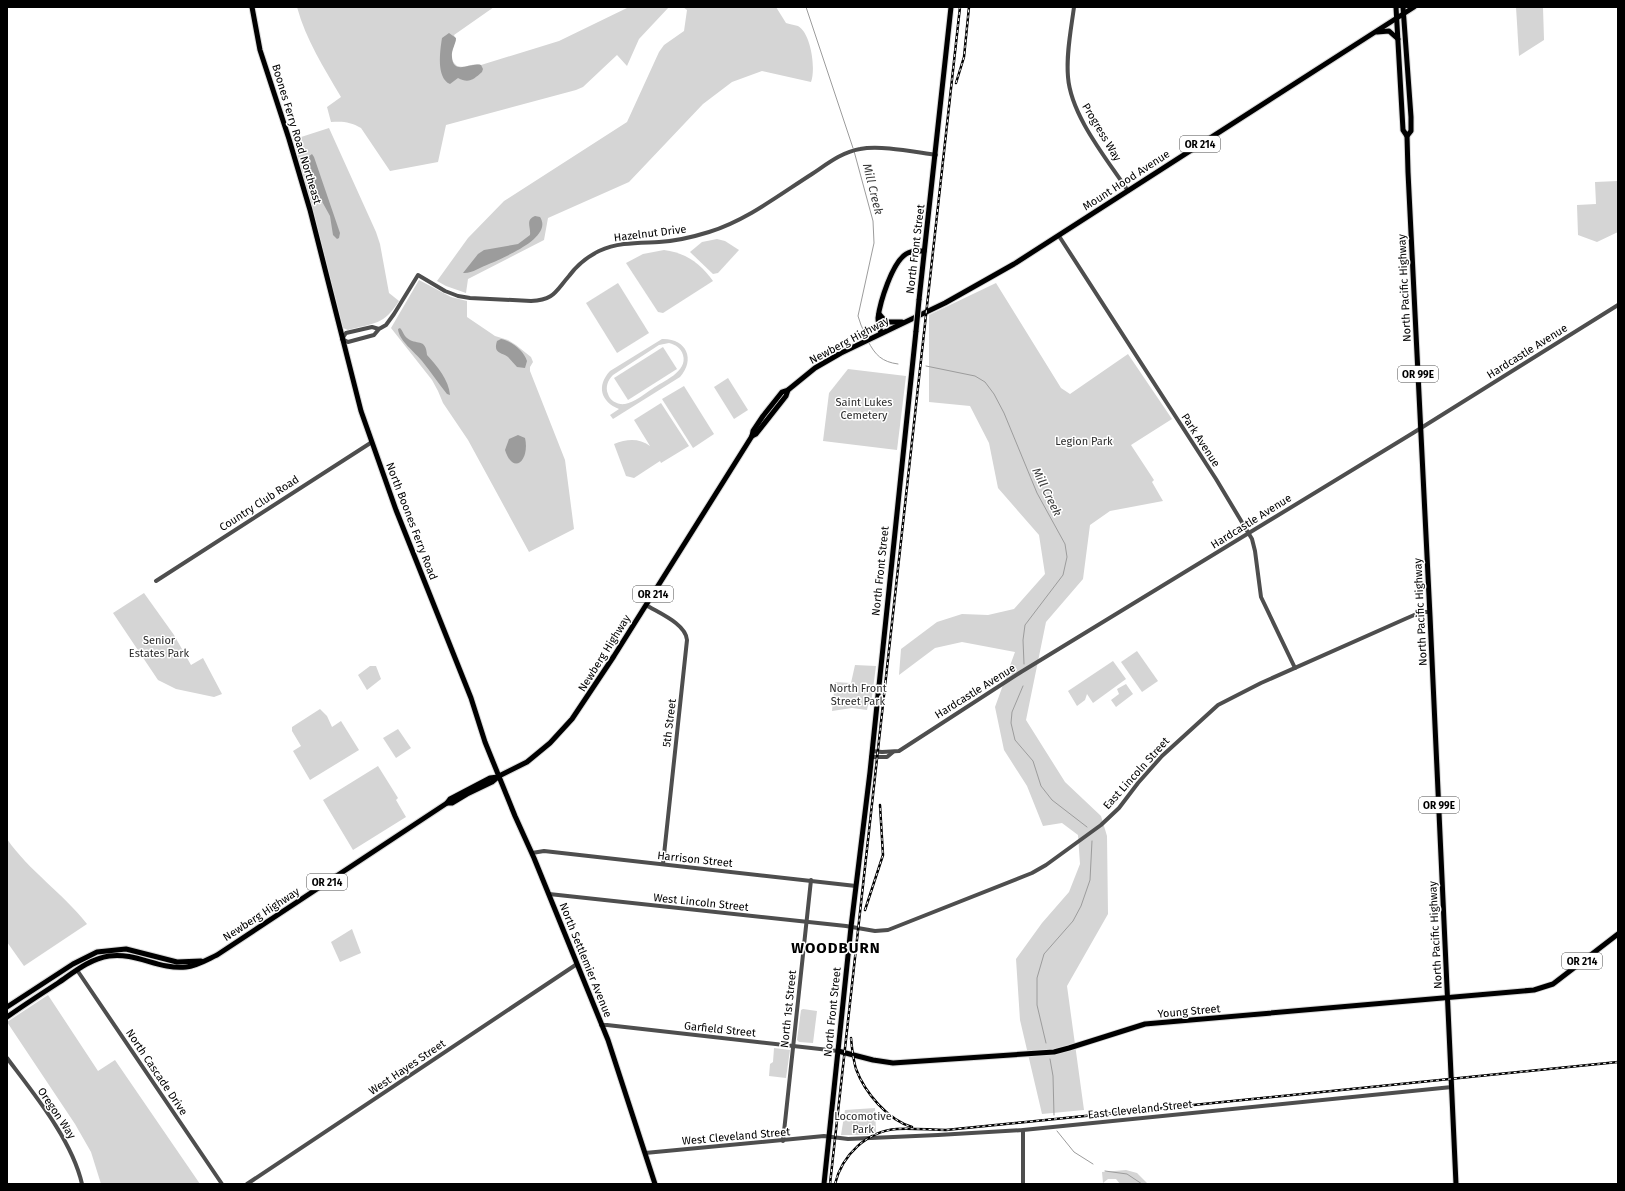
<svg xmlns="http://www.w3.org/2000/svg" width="1625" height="1191" font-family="'Fira Sans',sans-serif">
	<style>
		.green { fill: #d5d5d5; fill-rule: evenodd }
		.water { fill: #9c9c9c }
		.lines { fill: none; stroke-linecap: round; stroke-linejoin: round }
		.stream { stroke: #9c9c9c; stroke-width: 1 }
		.major-casing { stroke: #dbdbdb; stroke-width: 7 }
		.minor { stroke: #4e4e4e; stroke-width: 4 }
		.major { stroke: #000; stroke-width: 5 }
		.rail-casing { stroke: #000; stroke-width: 2.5 }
		.rail { stroke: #fff; stroke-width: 1; stroke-dasharray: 3; stroke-linecap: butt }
		.major-bridge-casing { stroke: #dbdbdb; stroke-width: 7; stroke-linecap: butt }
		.major-bridge { stroke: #000; stroke-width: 5 }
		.labels { text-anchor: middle; stroke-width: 3; stroke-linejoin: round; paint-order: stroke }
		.shield { fill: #fff; stroke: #4c4c4c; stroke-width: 1 }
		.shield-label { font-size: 10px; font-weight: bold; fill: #000 }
		.street-label { font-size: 11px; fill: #000; stroke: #fff }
		.park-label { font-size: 11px; fill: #2c2c2c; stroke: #fff }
		.water-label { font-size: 12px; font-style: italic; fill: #3d3d3d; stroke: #fff }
		.district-label { font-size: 15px; font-weight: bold; letter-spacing: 1px; fill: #000; stroke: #fff }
	</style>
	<rect width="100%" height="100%" fill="#fff"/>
	<!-- green -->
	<g class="green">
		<path d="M297,7h197l-40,28 2,5c-4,9 -8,19 1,26 9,3 15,-4 24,-1l78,-24 70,-34h40l-30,32 -12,27 -10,-11 -34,32 -7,3 -130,35 -8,37 -48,9 -29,-43c-10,-6 -18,-7 -30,-6l-4,-15 14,-10c-17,-29 -35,-57 -44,-90z"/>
		<path d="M683,7h93l10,16c3,1 8,2 12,3 13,7 18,43 13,56l-49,-11 -30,11 -29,22 -74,78 -81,36 -4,22 -76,39 -2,14 -20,-7 -9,-5 31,-43 36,-37 123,-79 32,-70 5,-7 20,-14 3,-21z"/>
		<polygon points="1516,7 1543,7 1544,40 1519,56"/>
		<path d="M329,128l47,104 4,12 9,49 10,8c-15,24 -25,22 -51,29l-5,-2 -48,-183v-4l3,-3z"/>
		<polygon points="1618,181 1618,232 1597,242 1578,235 1577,205 1596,204 1595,182"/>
		<polygon points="717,239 725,241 739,250 718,273 713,274 690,252 702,242"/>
		<path d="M664,250c22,3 36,13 49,31l-50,32 -5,-1 -32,-49 17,-9z"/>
		<polygon points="419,280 451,297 467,301 467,317 495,336 508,340 516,345 531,357 533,362 530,367 530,371 565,460 574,529 529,552 468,440 443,403 438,391 432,380 391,328"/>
		<polygon points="618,283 649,333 617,353 586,303"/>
		<polygon points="996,283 1061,388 1070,394 1128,354 1172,419 1131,445 1154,480 1152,482 1163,501 1110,511 1090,525 1083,579 1046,622 1026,720 1065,782 1101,816 1107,836 1108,914 1067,986 1084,1110 1042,1114 1020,1020 1016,959 1042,923 1069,892 1080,864 1078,835 1062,823 1043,826 1027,786 1004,750 995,707 1015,652 962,642 935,648 899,675 901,649 937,622 962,614 988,615 1014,609 1045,574 1039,535 998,488 989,443 970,406 929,402 929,315"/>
		<path d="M662,339c24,-1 34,20 18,38l-67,42 -3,-4 9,-6c-18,-7 -23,-23 -9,-38zM669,343c7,2 12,5 14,12 5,17 -20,26 -31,34 -8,5 -17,13 -27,15 -7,1 -15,-3 -17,-10 -3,-7 0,-14 5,-19l46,-30z"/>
		<polygon points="663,347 677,369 628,400 614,378"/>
		<polygon points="848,369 906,376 897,450 823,441 829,393"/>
		<polygon points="728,378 748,410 734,419 714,387"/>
		<polygon points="684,386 714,434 693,448 662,399"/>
		<path d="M661,403l28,43 -28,17 -1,-2 -26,17 -8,-2 -12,-32c13,-5 25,-6 36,2l-16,-26z"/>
		<polygon points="144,593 174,635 191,665 203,658 222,694 214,697 176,689 158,680 113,613"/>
		<polygon points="1137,651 1158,681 1142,692 1121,662"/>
		<polygon points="1113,661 1126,679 1093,703 1087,694 1085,700 1077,706 1068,691"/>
		<polygon points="855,665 876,666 871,704 868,705 867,710 852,708 832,711 835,682 851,683"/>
		<polygon points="370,666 376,666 381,679 367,690 358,675"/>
		<polygon points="1126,684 1133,694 1116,707 1111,700 1119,694 1117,689"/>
		<polygon points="320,709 327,716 332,727 341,721 359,750 310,780 293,751 301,746 292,731 292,727"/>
		<polygon points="398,729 411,748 396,758 383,738"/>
		<polygon points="378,766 398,798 396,800 406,817 353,850 323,800"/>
		<path d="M7,839c22,32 56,54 80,85l-63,42 -17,-24z"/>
		<polygon points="352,929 361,953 340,962 331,942"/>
		<polygon points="48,995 98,1071 115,1060 200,1184 101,1184 91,1152 75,1124 7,1022"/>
		<polygon points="803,1009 817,1011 813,1043 799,1042 797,1040 801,1010"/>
		<polygon points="774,1048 790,1050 786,1078 769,1076 770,1064 773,1062"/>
		<polygon points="875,1108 876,1132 868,1135 841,1135 845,1110"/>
		<polygon points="1126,1170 1137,1173 1148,1184 1120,1184 1116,1179 1108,1179 1103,1183 1102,1172"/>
	</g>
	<!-- water -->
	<g class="water">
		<path d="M449,33l7,5c0,6 -5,12 -4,19 1,19 19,5 29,8l2,4 -1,3c-8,7 -13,12 -24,6l-8,6c-14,-6 -10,-33 -8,-46z"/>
		<polygon points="312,154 314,157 340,233 339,238 337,239 333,235 330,216 319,196 307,162 308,157"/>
		<path d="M535,216l5,1c14,21 -38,41 -51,47 -8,3 -18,10 -26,9l15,-19 6,-4 34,-6 12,-9c1,-8 -5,-15 5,-19z"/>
		<path d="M400,328c3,3 4,8 7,10 9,8 19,-1 20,17 10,11 22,25 23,40l-3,-1c-9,-11 -16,-22 -25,-33 -7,-9 -23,-20 -24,-32z"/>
		<path d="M501,339c11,2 23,12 26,22l-2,7 -8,-1c-3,-3 -6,-7 -9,-10 -7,-5 -15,-3 -11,-16z"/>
		<path d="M518,435l7,3c5,21 -11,39 -20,12l4,-11z"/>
	</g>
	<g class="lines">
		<!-- stream -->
		<g class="stream">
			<polyline points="806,7 853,148"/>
			<polyline points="854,151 873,221 874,243 858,316 861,325 867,338"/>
			<path d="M868,341c7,14 14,21 30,23"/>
			<polyline points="926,366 975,376 985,382 994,394 1004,413 1037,493 1065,544 1067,557 1063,575 1025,625 1023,640 1024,664"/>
			<polyline points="1023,686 1012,712 1011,723 1015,740 1033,761 1041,786 1052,800 1087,827"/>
			<polyline points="1046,1043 1037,1005 1037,978 1044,954 1073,921 1081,906 1090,880 1092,841"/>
			<polyline points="1050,1059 1053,1076 1054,1115"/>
			<polyline points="1057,1131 1074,1152 1093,1164"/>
			<polyline points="1105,1171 1127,1174 1142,1184"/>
		</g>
		<!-- major casing -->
		<g class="major-casing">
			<g id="major">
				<polyline points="252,7 260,50 289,139 310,210 361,411 396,510 471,698 485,742 515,816 534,858 608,1040 655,1184"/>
				<polyline points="1396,7 1403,130 1407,136"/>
				<polyline points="1403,7 1411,117 1411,131 1407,136 1408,172 1430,616 1456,1184"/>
				<polyline points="1377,32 1389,31 1398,39"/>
				<polyline points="919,300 951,7"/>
				<polyline points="879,314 886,322 902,322"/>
				<path d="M881,333c-1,-5 -3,-10 -3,-15 2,-16 14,-55 28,-64 6,-4 12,-3 18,-3"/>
				<polyline points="752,436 756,434 786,396 788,390"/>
				<polyline points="447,803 452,803 467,794 492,782 499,776 527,762 550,743 572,719 614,656 752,436 753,431 763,416 782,392 788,390 815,368 841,353 945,303 1014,264 1414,7"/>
				<polyline points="7,1007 73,964 97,952 126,949 177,962 201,961"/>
				<path d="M7,1017c17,-12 34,-23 51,-34 15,-10 31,-24 51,-27 27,-4 50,14 77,11 11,-1 22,-8 31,-12l230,-152 3,-4 40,-21 8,-1"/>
				<polyline points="838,1051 873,1060 893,1063 1054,1052 1069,1048 1145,1024 1534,990 1553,984 1618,934"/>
				<polyline points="824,1184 851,927 870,772 916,331"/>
			</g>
		</g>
		<!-- minor -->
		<g class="minor">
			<path d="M1074,7c-3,23 -8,47 -6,70 3,39 39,82 60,114"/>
			<polyline points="1059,236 1216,479 1252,539 1255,551 1261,597 1295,668"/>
			<path d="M379,329l-7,-2 -26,6 -4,6 6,3 26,-7 5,-6 7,-4 8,-11 24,-39 27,16 13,5 12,2 61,3c23,-1 24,-9 38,-25 8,-11 18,-19 30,-25 20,-9 39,-8 60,-9 17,-1 34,-5 50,-10 38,-12 70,-37 103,-58 15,-10 30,-22 48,-25 21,-4 54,3 76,6"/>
			<polyline points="156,581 372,442"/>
			<path d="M646,605c13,8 40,19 41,35l-24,224"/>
			<polyline points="872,751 882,752 899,751 1021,672 1413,433 1618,305"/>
			<polyline points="871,757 887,757 893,752"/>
			<polyline points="532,853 544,851 856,886"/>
			<polyline points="549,894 846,926 875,931 888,930 1032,873 1046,865 1101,825 1119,808 1138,783 1162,756 1218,705 1261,683 1405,619 1421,612 1430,612"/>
			<polyline points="77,970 222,1184"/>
			<polyline points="601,1025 607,1025 838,1051"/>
			<path d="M7,1058c27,36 65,82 75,126"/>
			<polyline points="783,1141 811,880"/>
			<polyline points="645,1153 824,1136 848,1139 938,1135 1023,1130 1452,1087"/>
			<polyline points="247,1184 577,964"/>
			<polyline points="1023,1184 1023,1130"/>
		</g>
		<!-- major -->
		<use href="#major" class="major"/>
		<!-- rail casing -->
		<g class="rail-casing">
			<g id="rail">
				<polyline points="956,83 964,57 969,7"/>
				<polyline points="865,910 883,855 880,805"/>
				<path d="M851,1038c1,11 2,21 5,31 9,24 32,51 56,58"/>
				<polyline points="830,1184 960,7"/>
				<path d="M835,1184c7,-29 32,-53 62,-55 17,-1 33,1 49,1l672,-68"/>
			</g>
		</g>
		<!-- rail -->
		<use href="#rail" class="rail"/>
		<!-- major-bridge casing -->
		<g class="major-bridge-casing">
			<polyline id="major-bridge" points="916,331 919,300"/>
		</g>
		<!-- major-bridge -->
		<use href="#major-bridge" class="major-bridge"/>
	</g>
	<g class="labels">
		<!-- shield labels -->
		<g class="shield">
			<rect x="1180" y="136" width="40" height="16" rx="3"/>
			<rect x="1398" y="366" width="40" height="16" rx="3"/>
			<rect x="633" y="586" width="40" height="16" rx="3"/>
			<rect x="1419" y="797" width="40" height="16" rx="3"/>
			<rect x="307" y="874" width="40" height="16" rx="3"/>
			<rect x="1562" y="953" width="40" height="16" rx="3"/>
		</g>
		<g class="shield-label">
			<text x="1200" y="148">OR 214</text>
			<text x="1418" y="378">OR 99E</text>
			<text x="653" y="598">OR 214</text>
			<text x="1439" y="809">OR 99E</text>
			<text x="327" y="886">OR 214</text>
			<text x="1582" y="965">OR 214</text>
		</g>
		<!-- street labels -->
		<g class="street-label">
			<text transform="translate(1102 132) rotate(59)" y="4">Progress Way</text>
			<text transform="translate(297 134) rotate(73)" y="4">Boones Ferry Road Northeast</text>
			<text transform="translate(1126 180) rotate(-33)" y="4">Mount Hood Avenue</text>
			<text transform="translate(650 233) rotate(-7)" y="4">Hazelnut Drive</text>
			<text transform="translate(915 249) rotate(-83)" y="4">North Front Street</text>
			<text transform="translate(1404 288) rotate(-93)" y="4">North Pacific Highway</text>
			<text transform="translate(849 340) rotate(-28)" y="4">Newberg Highway</text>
			<text transform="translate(1527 351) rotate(-32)" y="4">Hardcastle Avenue</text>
			<text transform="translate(1201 440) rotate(57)" y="4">Park Avenue</text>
			<text transform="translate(259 503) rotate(-33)" y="4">Country Club Road</text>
			<text transform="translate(412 521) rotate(69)" y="4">North Boones Ferry Road</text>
			<text transform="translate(1251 521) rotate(-32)" y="4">Hardcastle Avenue</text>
			<text transform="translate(880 571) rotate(-84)" y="4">North Front Street</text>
			<text transform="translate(1420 612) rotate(-93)" y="4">North Pacific Highway</text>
			<text transform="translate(604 653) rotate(-58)" y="4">Newberg Highway</text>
			<text transform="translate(975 691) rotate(-32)" y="4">Hardcastle Avenue</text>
			<text transform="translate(669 723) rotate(-83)" y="4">5th Street</text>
			<text transform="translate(1136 773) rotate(-48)" y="4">East Lincoln Street</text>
			<text transform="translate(695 859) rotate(6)" y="4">Harrison Street</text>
			<text transform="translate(701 902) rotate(6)" y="4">West Lincoln Street</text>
			<text transform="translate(261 914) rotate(-33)" y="4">Newberg Highway</text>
			<text transform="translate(1435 935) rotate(-93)" y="4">North Pacific Highway</text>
			<text transform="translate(586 960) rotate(68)" y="4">North Settlemier Avenue</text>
			<text transform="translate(788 1009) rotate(-84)" y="4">North 1st Street</text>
			<text transform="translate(1189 1011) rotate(-5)" y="4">Young Street</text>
			<text transform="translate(832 1012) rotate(-84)" y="4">North Front Street</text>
			<text transform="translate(720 1029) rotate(6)" y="4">Garfield Street</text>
			<text transform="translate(407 1067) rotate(-34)" y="4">West Hayes Street</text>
			<text transform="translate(157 1072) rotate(56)" y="4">North Cascade Drive</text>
			<text transform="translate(1140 1109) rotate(-6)" y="4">East Cleveland Street</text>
			<text transform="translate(57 1113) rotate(56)" y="4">Oregon Way</text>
			<text transform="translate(736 1136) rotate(-5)" y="4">West Cleveland Street</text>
		</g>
		<!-- park labels -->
		<g class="park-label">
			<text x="864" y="406">Saint Lukes<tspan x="864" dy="13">Cemetery</tspan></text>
			<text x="1084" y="445">Legion Park</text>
			<text x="159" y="644">Senior<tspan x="159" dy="13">Estates Park</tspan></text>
			<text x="858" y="692">North Front<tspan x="858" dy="13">Street Park</tspan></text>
			<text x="863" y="1120">Locomotive<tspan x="863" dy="13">Park</tspan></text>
		</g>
		<!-- water labels -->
		<g class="water-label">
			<text transform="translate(873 189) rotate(76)" y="4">Mill Creek</text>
			<text transform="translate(1047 492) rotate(64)" y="4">Mill Creek</text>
		</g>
		<!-- district labels -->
		<g class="district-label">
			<text x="836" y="953">WOODBURN</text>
		</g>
	</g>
	<!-- border -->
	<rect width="1625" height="1191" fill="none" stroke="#000000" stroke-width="16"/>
</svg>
